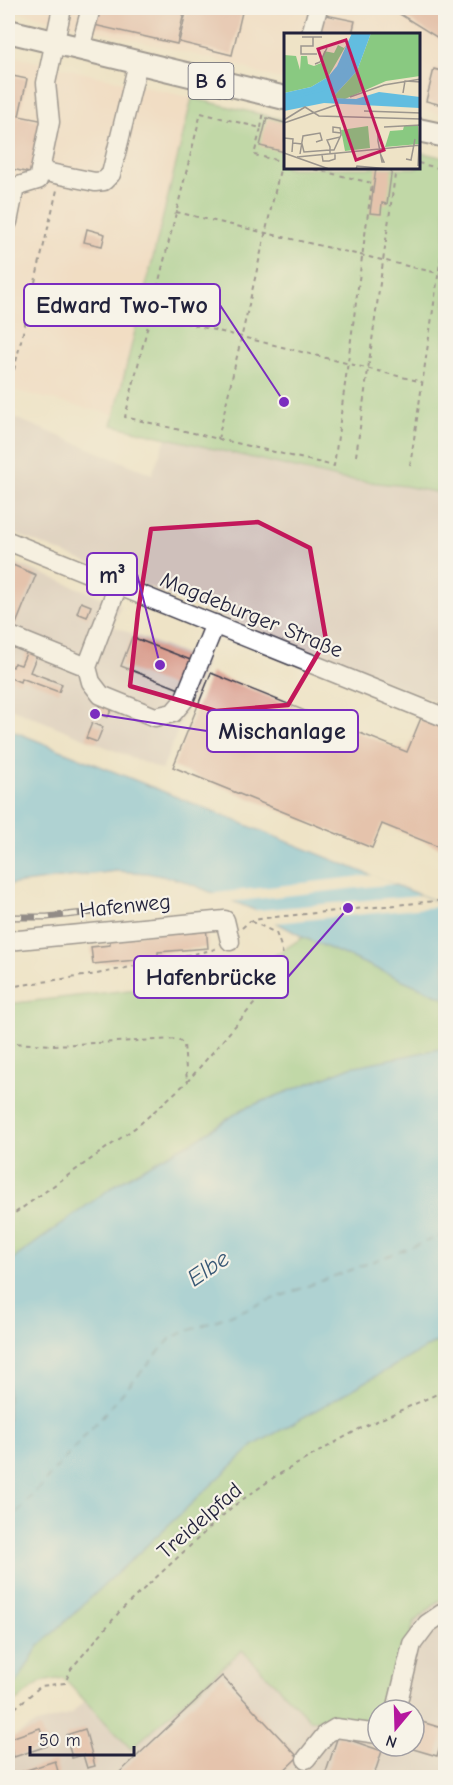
<svg xmlns="http://www.w3.org/2000/svg" width="453" height="1785" font-family="'Comic Neue',sans-serif">
	<style>
		.built { fill: #f3d4bf }
		.industrial { fill: #cfc0bb }
		.green { fill: #89c981; stroke: #56765e; stroke-width: 1.5 }
		.water { fill: #62bde0; stroke: #42708e; stroke-width: 1.5 }
		.pier { fill: #eee3c6 }
		.lines { fill: none; stroke-linecap: round; stroke-linejoin: round }
		.ferry { stroke: #385875; stroke-width: 1.5; stroke-dasharray: 8 6; stroke-linecap: butt }
		.building { fill: #d99c8d }
		.minor-casing { stroke: #413f50; stroke-width: 21 }
		.major-casing { stroke: #413f50; stroke-width: 26 }
		.path { stroke: #413f50; stroke-width: 2; stroke-dasharray: 4.5 4.5; stroke-linecap: butt }
		.minor { stroke: #fff; stroke-width: 18 }
		.major { stroke: #fff; stroke-width: 22 }
		.rail-casing { stroke: #22223b; stroke-width: 7 }
		.rail { stroke: #f7f3e8; stroke-width: 4.5; stroke-dasharray: 14; stroke-linecap: butt }
		.marked { fill: none; stroke: #c2185b; stroke-width: 4.5; stroke-linejoin: round }
		.labels { text-anchor: middle; stroke-width: 4.5; stroke-linejoin: round; paint-order: stroke }
		.shield { fill: #f7f3e8; stroke: #62616f; stroke-width: 1.5 }
		.shield-label { font-size: 21px; font-weight: bold; fill: #22223b }
		.street-label { font-size: 22px; fill: #22223b; stroke: #f7f3e8 }
		.water-label { font-size: 24px; font-style: italic; fill: #385875; stroke: #f7f3e8 }
		.inset-river { fill: none; stroke: #62bde0; stroke-width: 3 }
		.inset-road { fill: none; stroke: #9c968e; stroke-width: 1.5 }
		.view { fill: #c2185b; fill-opacity: 0.15; stroke: #c2185b; stroke-width: 3 }
		.inset-edge { fill: none; stroke: #22223b; stroke-width: 3 }
		.leader { fill: none; stroke: #7b2cbf; stroke-width: 2 }
		.callout-dot { fill: #7b2cbf; stroke: #f7f3e8; stroke-width: 2 }
		.callout { fill: #f7f3e8; stroke: #7b2cbf; stroke-width: 2 }
		.callout-label { font-size: 24px; text-anchor: middle; font-weight: bold; fill: #22223b }
	</style>
	<rect width="100%" height="100%" fill="#f7f3e8"/>
	<filter id="ink" filterUnits="userSpaceOnUse"><feTurbulence type="fractalNoise" baseFrequency=".0167" numOctaves="2"/><feDisplacementMap in="SourceGraphic" scale="12" xChannelSelector="R" yChannelSelector="G"/><feConvolveMatrix kernelMatrix="1 2 1 2 8 2 1 2 1" color-interpolation-filters="sRGB"/></filter>
	<filter id="wash" filterUnits="userSpaceOnUse"><feTurbulence type="fractalNoise" baseFrequency=".008" numOctaves="4" result="noise"/><feDisplacementMap in="SourceGraphic" scale="24" xChannelSelector="R" yChannelSelector="G"/><feGaussianBlur stdDeviation="1.35" result="paint"/><feColorMatrix in="noise" values="0 0 0 0 0 0 0 0 0 0 0 0 0 0 0 0 0 1.4 0 .05"/><feComposite in="paint" operator="in"/></filter>
	<g filter="url(#wash)">
		<rect width="100%" height="100%" fill="#eee3c6"/>
		<!-- built -->
		<g class="built">
			<polygon points="8,8 445,8 445,115 419,109 418,34 285,34 285,80 260,74 241,66 8,9"/>
			<polygon points="8,55 192,98 115,415 8,389"/>
		</g>
		<!-- industrial -->
		<g class="industrial">
			<polygon points="8,415 152,474 166,438 342,479 405,486 445,494 445,705 8,531"/>
			<polygon points="8,560 121,605 113,626 205,663 162,770 8,707"/>
			<polygon points="445,1596 445,1777 8,1778 8,1740 34,1725 71,1714 85,1700 132,1749 242,1649 309,1719 378,1727 378,1746 414,1746 414,1710 391,1710 414,1622"/>
		</g>
		<!-- green -->
		<g class="green">
			<polygon points="192,98 285,120 285,168 418,168 419,152 445,158 445,494 405,486 342,479 112,425"/>
			<polygon points="303,937 445,998 445,1048 351,1067 243,1109 194,1141 178,1149 118,1183 8,1263 8,1004 242,977"/>
			<polygon points="445,1337 445,1596 414,1622 391,1710 378,1710 378,1727 375,1729 309,1719 242,1650 131,1749 63,1678 41,1682 8,1708 8,1694 16,1684 38,1647 254,1445"/>
		</g>
		<!-- water -->
		<g class="water">
			<polygon points="8,729 445,905 445,998 303,937 252,909 181,880 147,873 116,871 8,885"/>
			<polygon points="445,1048 445,1337 254,1445 38,1647 16,1684 8,1694 8,1263 118,1183 178,1149 194,1141 243,1109 351,1067"/>
		</g>
		<!-- pier -->
		<g class="pier">
			<polygon points="373,875 394,884 228,902 208,894"/>
			<polygon points="420,895 445,906 274,923 249,911"/>
		</g>
		<g class="lines">
			<!-- ferry -->
			<polyline class="ferry" points="8,1523 172,1337 446,1234"/>
		</g>
		<g id="blocks">
			<!-- building -->
			<g class="building">
				<polygon points="98,8 185,8 177,44 94,25"/>
				<polygon points="187,8 243,8 232,55 179,42"/>
				<polygon points="390,8 446,8 446,43"/>
				<polygon points="321,14 355,21 352,34 317,34"/>
				<polygon points="434,69 446,72 446,106 426,101"/>
				<polygon points="8,75 27,79 19,116 45,121 34,174 8,168"/>
				<polygon points="267,118 285,123 285,152 260,146"/>
				<polygon points="376,168 392,168 387,204 382,203 381,214 370,213"/>
				<polygon points="87,229 105,234 102,246 84,242"/>
				<polygon points="8,563 36,575 16,624 8,620"/>
				<polygon points="81,602 91,606 87,617 77,613"/>
				<polygon points="132,637 193,661 182,690 121,666"/>
				<polygon points="27,651 37,655 30,672 62,684 59,692 21,678 20,682 8,677 8,665 13,667 14,663 21,665"/>
				<polygon points="211,673 407,752 421,718 446,728 446,850 382,824 372,848 173,767"/>
				<polygon points="102,701 113,706 108,717 97,713"/>
				<polygon points="92,723 103,727 97,742 86,738"/>
				<polygon points="206,926 208,948 158,952 158,958 93,964 91,947 110,945 110,938"/>
				<polygon points="222,1676 298,1757 276,1778 125,1778 120,1772"/>
				<polygon points="422,1722 445,1729 437,1756 413,1749"/>
				<polygon points="40,1728 47,1746 14,1757 8,1739"/>
				<polygon points="85,1729 95,1766 87,1768 83,1755 72,1758 66,1735"/>
				<polygon points="338,1736 382,1751 373,1778 324,1778"/>
				<polygon points="55,1761 60,1778 8,1778 8,1776"/>
			</g>
		</g>
	</g>
	<g filter="url(#ink)">
		<use href="#blocks" fill-opacity="0" stroke="#413f50" stroke-width="1.5"/>
		<g class="lines">
			<!-- minor casing -->
			<g class="minor-casing">
				<g id="minor">
					<polyline points="311,34 318,8"/>
					<polyline points="80,49 91,8"/>
					<polyline points="40,171 95,182 104,181 111,174 138,63"/>
					<polyline points="8,222 15,187 38,180 50,122 46,83 62,8"/>
					<polyline points="8,541 446,718"/>
					<polyline points="118,585 87,667 91,682 101,695 155,717 173,713 184,700 215,624"/>
					<polyline points="8,635 87,667"/>
					<polyline points="8,941 225,920 230,941"/>
					<polyline points="396,1710 412,1644 427,1624 446,1611"/>
					<polyline points="306,1759 326,1734 336,1728 378,1734"/>
				</g>
			</g>
			<!-- major casing -->
			<g class="major-casing">
				<g id="major">
					<polyline points="8,31 285,98"/>
					<polyline points="418,130 446,136"/>
				</g>
			</g>
			<!-- path -->
			<g class="path">
				<polyline points="261,128 264,111"/>
				<polyline points="285,162 254,155 261,128 201,113 125,417 334,466 372,183 309,168"/>
				<polyline points="418,163 446,170"/>
				<polyline points="176,212 446,275"/>
				<polyline points="150,314 422,382"/>
				<polyline points="14,370 57,190"/>
				<polyline points="218,439 282,161"/>
				<polyline points="356,456 396,168"/>
				<polyline points="410,466 446,222"/>
				<polyline points="242,928 250,921 265,918 446,900"/>
				<polyline points="8,987 97,974 212,950 217,948"/>
				<polyline points="8,1043 54,1045 178,1039 184,1044 187,1082"/>
				<path d="M8,1218l131,-93 48,-43 85,-99c13,-23 14,-25 4,-50l-25,-12"/>
				<polyline points="8,1714 41,1686 65,1683 71,1669 121,1610 232,1507 276,1476 359,1429 446,1390"/>
			</g>
			<!-- minor -->
			<use href="#minor" class="minor"/>
			<!-- major -->
			<use href="#major" class="major"/>
			<!-- rail casing -->
			<g class="rail-casing">
				<polyline id="rail" points="8,917 47,917 121,909"/>
			</g>
			<!-- rail -->
			<use href="#rail" class="rail"/>
		</g>
	</g>
	<!-- marked area -->
	<path d="M0 0H453V1785H0ZM258,522l52,26 16,92 -38,65 -72,6 -86,-25 8,-74 13,-83z" fill="#eee3c6" fill-opacity=".55" fill-rule="evenodd"/>
	<path class="marked" d="M258,522l52,26 16,92 -38,65 -72,6 -86,-25 8,-74 13,-83z"/>
	<g class="labels">
		<!-- shield labels -->
		<rect class="shield" x="188.5" y="63" width="45" height="36" rx="4.5"/>
		<g class="shield-label">
			<text x="211" y="88">B 6</text>
		</g>
		<!-- street labels -->
		<g class="street-label">
			<text transform="translate(252 614) rotate(22)" y="8">Magdeburger Straße</text>
			<text transform="translate(125 905) rotate(-6)" y="8">Hafenweg</text>
			<text transform="translate(199 1520) rotate(-41)" y="8">Treidelpfad</text>
		</g>
		<!-- water labels -->
		<g class="water-label">
			<text transform="translate(208 1268) rotate(-34)" y="8">Elbe</text>
		</g>
	</g>
	<!-- overview -->
	<g transform="translate(284 33)">
		<rect width="136" height="136" fill="#eee3c6"/>
		<path d="M87,0h49v43l-34,5 -41,18 -13,-1 25,-27zM63,11l-19,33 -17,10 -27,6v-38l12,1 4,14 1,-14h6l1,8 6,2 7,-3 3,-12 10,2 4,-8 6,3zM84,93l2,22 -25,3 -4,-21zM120,93h14l1,18 -34,3 5,-16 13,-1z" fill="#89c981"/>
		<path d="M68,0h19l-14,38 -25,27 24,1 23,-7 41,5v11l-96,-5 -40,8v-18l27,-6 17,-10 9,-11z" fill="#62bde0"/>
		<path class="inset-river" d="M0,67l38,-10 23,-19 15,-38"/>
		<path class="inset-road" d="M18,4h20M29,4v9h-12v8h16M31,31l5,-2 7,-14M119,60l2,-12 16,1M66,64l34,-12 37,-6M80,78l57,2M0,87l21,-13 14,9 102,3M0,90l52,-18M100,94l37,-2M94,100v8l4,21h2l-4,-9M56,104l1,-2v-2l-1,-5 -7,-1v5l8,1M0,105l9,1 -1,13M9,110l9,1 2,8 26,-2h4l6,-13 -13,3 3,7v7M0,120l45,16M16,121l3,-18 17,-3 2,7 -6,2M38,122l1,6h6l6,-2v-6M13,124l124,-12M122,126l5,1 4,-21M134,133l1,-21M72,136l1,-3 33,3"/>
		<path class="view" d="M62,7l38,110 -28,10 -38,-111z"/>
		<rect width="136" height="136" class="inset-edge"/>
	</g>
	<!-- callouts -->
	<path class="leader" d="M284 402L220 305M160 665L137 574M95 714L207 731M348 908L288 977"/>
	<g class="callout-dot">
		<circle cx="284" cy="402" r="6"/>
		<circle cx="160" cy="665" r="6"/>
		<circle cx="95" cy="714" r="6"/>
		<circle cx="348" cy="908" r="6"/>
	</g>
	<g class="callout">
		<rect x="24" y="284" width="196" height="42" rx="6"/>
		<rect x="87" y="553" width="50" height="42" rx="6"/>
		<rect x="207" y="710" width="151" height="42" rx="6"/>
		<rect x="134" y="956" width="154" height="42" rx="6"/>
	</g>
	<g class="callout-label">
		<text x="122" y="313">Edward Two-Two</text>
		<text x="112" y="583">m³</text>
		<text x="282" y="739">Mischanlage</text>
		<text x="211" y="985">Hafenbrücke</text>
	</g>
	<!-- margin -->
	<rect width="453" height="1785" fill="none" stroke="#f7f3e8" stroke-width="30"/>
	<!-- north arrow -->
	<g transform="translate(396 1728) rotate(199)"><circle r="28" fill="#f7f3e8" stroke="#a29fa3" stroke-width="1.5"/>
	<path d="M0-4.5L10 22L0 15L-10 22Z" fill="#b5179e"/>
	<text y="-9" font-size="16" font-weight="bold" text-anchor="middle" fill="#22223b">N</text>
	</g>
	<!-- scale -->
	<path d="M30 1746v9h104v-9" fill="none" stroke="#22223b" stroke-width="3"/>
	<text x="39" y="1746" font-size="18" fill="#22223b" stroke="#f7f3e8" stroke-width="4.5" paint-order="stroke">50 m</text>
</svg>
